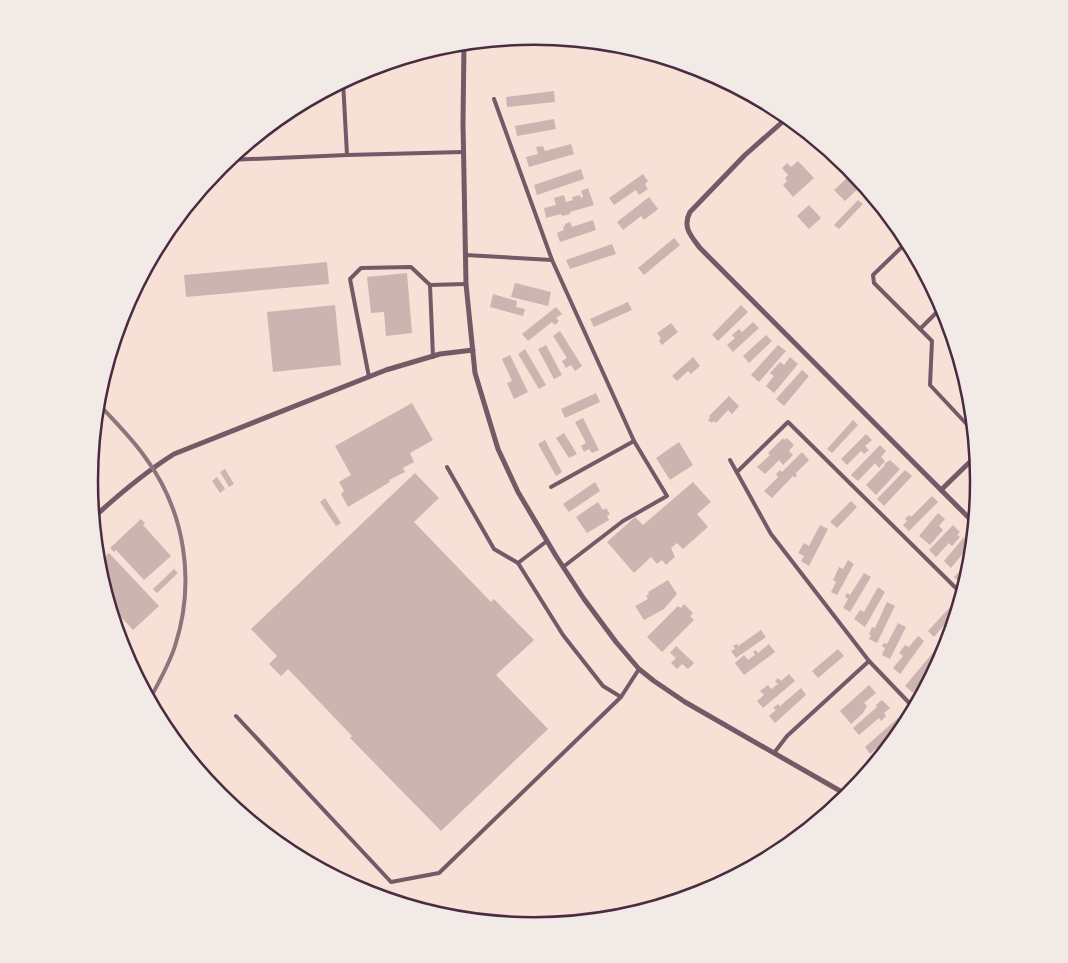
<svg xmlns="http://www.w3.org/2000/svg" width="1068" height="963" font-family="Barlow,sans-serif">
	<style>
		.building { fill: #ccb4b1 }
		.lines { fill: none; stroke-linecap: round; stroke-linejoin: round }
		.service { stroke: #755966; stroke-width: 4 }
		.minor { stroke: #755966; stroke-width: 5 }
		.rail { stroke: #8f747c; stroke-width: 4 }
		.rim { fill: none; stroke: #4a2c40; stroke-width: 2.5 }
	</style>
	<rect width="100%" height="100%" fill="#f7e1d7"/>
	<!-- building -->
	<g class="building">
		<polygon points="554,91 555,102 507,107 506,97"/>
		<polygon points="288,110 288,122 273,123 287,111"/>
		<polygon points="554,119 556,129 517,136 515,126"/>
		<polygon points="816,140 849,167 863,184 845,201 834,190 848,177 814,142"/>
		<polygon points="571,144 574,154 529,167 526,157 538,154 536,147 543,146 545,151"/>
		<polygon points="798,161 814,178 793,197 783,185 787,181 785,178 788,175 782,168 787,163 791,167"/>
		<polygon points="581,169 584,179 537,195 534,185"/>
		<polygon points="643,174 648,181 645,184 648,189 639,195 636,190 614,205 609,198"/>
		<polygon points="588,188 594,205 570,212 570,214 562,216 561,214 546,218 544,208 556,205 554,198 564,195 566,202 573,200 572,197 580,195 581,198 583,197 581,191"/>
		<polygon points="649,197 658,209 644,220 641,216 623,230 617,222"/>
		<polygon points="858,200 863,204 839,229 834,225"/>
		<polygon points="809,205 821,218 809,229 797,216"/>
		<polygon points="593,220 596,230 560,242 557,233 564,230 563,227 565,226 565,224 570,222 572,227"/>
		<polygon points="674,238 680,245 644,275 638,268"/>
		<polygon points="612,244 616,254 570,269 566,260"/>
		<polygon points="327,262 329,284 186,297 184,275"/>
		<polygon points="407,273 412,333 386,336 384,312 371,313 367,277"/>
		<polygon points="515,283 551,292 548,306 511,297"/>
		<polygon points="493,294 517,301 516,307 525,309 523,316 490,307"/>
		<polygon points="628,302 632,310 594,327 590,319"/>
		<polygon points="335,305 341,365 273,372 267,312"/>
		<polygon points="741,305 748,312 718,341 712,335"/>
		<polygon points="556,307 562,314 556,318 559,321 555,325 552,322 528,341 522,334"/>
		<polygon points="753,322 759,328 733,352 727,345 735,338 732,335 739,329 742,332"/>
		<polygon points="671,323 678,332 662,345 659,341 661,338 657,333"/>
		<polygon points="560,331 582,366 575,371 571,365 566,368 562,361 567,358 553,336"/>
		<polygon points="766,335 772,341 749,363 743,356"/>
		<polygon points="546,345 562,375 554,379 538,349"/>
		<polygon points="778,345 786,351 759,382 751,375"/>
		<polygon points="525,349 546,385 539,389 518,354"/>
		<polygon points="510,355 528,392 514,399 507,383 512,381 502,359"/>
		<polygon points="693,357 700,366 691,374 688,371 677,381 672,376"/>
		<polygon points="790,357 798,364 774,393 766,386 774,376 770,373 780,362 784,365"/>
		<polygon points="802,370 809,376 784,406 776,399"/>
		<polygon points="596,393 600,402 565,418 561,409"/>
		<polygon points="729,396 739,406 732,414 728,410 716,423 714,421 712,423 708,420 710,418 709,416"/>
		<polygon points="412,403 433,440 410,453 414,462 403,468 405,472 389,480 390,482 348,507 341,494 344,491 339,482 351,475 335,446"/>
		<polygon points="583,418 599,450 592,453 589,449 584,452 581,446 586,443 575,422"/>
		<polygon points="853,420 858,425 832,453 827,449"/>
		<polygon points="564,433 577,454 569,458 556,438"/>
		<polygon points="866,434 872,440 865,446 869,450 864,454 861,451 847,465 841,459"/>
		<polygon points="783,438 784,440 787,438 794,445 789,451 793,455 783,465 779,460 765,474 757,467 770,455 768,453"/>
		<polygon points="545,440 562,472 556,476 538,444"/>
		<polygon points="679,442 693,465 670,480 656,458"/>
		<polygon points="880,445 886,451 881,457 885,461 879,468 875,463 858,481 851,475"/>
		<polygon points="802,452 809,460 795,474 797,475 795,478 793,476 772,498 764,491 778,477 776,474 780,470 782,472"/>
		<polygon points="890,460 900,469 876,495 866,485 885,465 884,464"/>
		<polygon points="225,469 234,484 229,487 220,472"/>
		<polygon points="905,470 912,476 884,506 877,499"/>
		<polygon points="415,473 439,498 414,522 491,602 494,599 534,640 496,675 548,729 441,831 350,738 352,736 288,669 281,676 269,664 277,656 251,629"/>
		<polygon points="217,477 225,489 220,493 212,481"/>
		<polygon points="595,482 600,491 569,512 563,504"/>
		<polygon points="693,482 711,502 697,514 708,527 683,549 677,543 671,548 675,557 666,565 662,560 657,564 651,557 634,573 607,542 635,517 643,525"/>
		<polygon points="932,496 938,502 909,531 903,525 907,521 905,519 909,515 911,517"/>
		<polygon points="325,498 341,523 336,526 320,502"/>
		<polygon points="851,501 857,507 837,528 830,522"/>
		<polygon points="598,502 603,510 606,508 610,514 607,516 609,520 587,533 576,517"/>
		<polygon points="938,513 945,519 939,526 943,530 930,545 919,536"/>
		<polygon points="141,519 145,523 143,525 171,556 144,580 116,550 114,552 110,548"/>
		<polygon points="820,525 828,529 809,566 801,561 804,556 798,553 804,543 809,546"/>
		<polygon points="953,525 960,532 957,535 960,537 952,546 949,543 936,557 929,550"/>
		<polygon points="964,537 971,544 968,547 971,549 968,553 965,551 951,568 944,561"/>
		<polygon points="109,553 159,606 133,630 108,603 97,568 97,564"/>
		<polygon points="972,558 969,574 960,583 954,577"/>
		<polygon points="848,560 854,564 837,595 831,592 836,582 833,580 839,567 843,569"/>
		<polygon points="174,569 178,573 157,593 153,589"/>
		<polygon points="864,573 871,577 850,612 843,608 848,599 845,597 847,593 850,595"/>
		<polygon points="668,580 677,594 664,609 644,620 635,606 648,599 646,596 649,594 648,592"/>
		<polygon points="878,587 885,592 865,627 854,619 860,610 864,612"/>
		<polygon points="887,602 895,606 877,643 869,639 871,635 869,634 872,627 875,628"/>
		<polygon points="684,604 693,613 690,616 694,620 662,652 647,637 678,606 681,608"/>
		<polygon points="951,606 956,611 934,637 928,631"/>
		<polygon points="898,623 906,627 890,659 882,655 885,648 882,646 884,643 887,644"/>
		<polygon points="761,630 766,637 736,658 731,651 735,649 733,646 737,644 738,646"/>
		<polygon points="918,636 924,641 900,674 893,668 903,656 899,653 905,645 909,647"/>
		<polygon points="769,644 775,652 744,675 735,663 744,655 748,660 755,655 753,652 756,650 758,653"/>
		<polygon points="676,646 694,663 688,669 682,664 677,669 671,663 676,658 670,653"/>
		<polygon points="838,649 844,656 818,678 812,671"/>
		<polygon points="936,649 944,655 942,658 913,693 905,686"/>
		<polygon points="789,674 795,681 763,708 757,701 764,695 760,691 768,685 771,689 778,684 775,681 778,678 781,681"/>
		<polygon points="869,685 876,693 864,703 867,706 863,713 851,724 840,711"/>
		<polygon points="801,688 806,695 775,723 769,716 776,710 773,708 778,704 780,706"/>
		<polygon points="882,700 890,708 884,713 886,716 881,721 879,718 859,735 853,728 877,707 876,705"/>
		<polygon points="898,718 904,724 870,754 865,747"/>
	</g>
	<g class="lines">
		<!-- service -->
		<g class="service">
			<polyline points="343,81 347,155 463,152"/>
			<polyline points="494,99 552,260 634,441 667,496 623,521 563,567"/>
			<polyline points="228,160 347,155"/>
			<polyline points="908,241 873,275 874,283 932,341 930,385 974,432"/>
			<polyline points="465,255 552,260"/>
			<polyline points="430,285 433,357"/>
			<polyline points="920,329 943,306"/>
			<polyline points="369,377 350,279 361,268 411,267 430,285 466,284"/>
			<polyline points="973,459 978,464"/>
			<polyline points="730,460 771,534 869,661 915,709"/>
			<polyline points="447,467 494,549 518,563 547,541"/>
			<polyline points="737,472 788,422 963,595"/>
			<polyline points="551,487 634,441"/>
			<polyline points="518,563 563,635 603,686 621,697"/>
			<polyline points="236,716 391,882 439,873 621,697 639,669"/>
			<polyline points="774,753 787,736 869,661"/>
		</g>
		<!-- minor -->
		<g class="minor">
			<polyline points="464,43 463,123 466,284 475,373 498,449 518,492 556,556 584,599 616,642 639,669 654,681 685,702 849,796"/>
			<path d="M788,117l-43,38 -55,57c-8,15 1,24 10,36l275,276"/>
			<polyline points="941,490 977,455"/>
			<path d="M92,519c26,-24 52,-46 82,-65l212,-84 54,-16 33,-4"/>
		</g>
		<!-- rail -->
		<path class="rail" d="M97,402c16,18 34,35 48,55 40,54 51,124 30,189 -6,19 -17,37 -26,55"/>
	</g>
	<!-- crop -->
	<path d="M0 0H1068V963H0ZM98 481a436 436 0 1 1 872 0a436 436 0 1 1-872 0Z" fill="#f1eae7" fill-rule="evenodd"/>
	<path class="rim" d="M98 481a436 436 0 1 1 872 0a436 436 0 1 1-872 0Z"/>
</svg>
